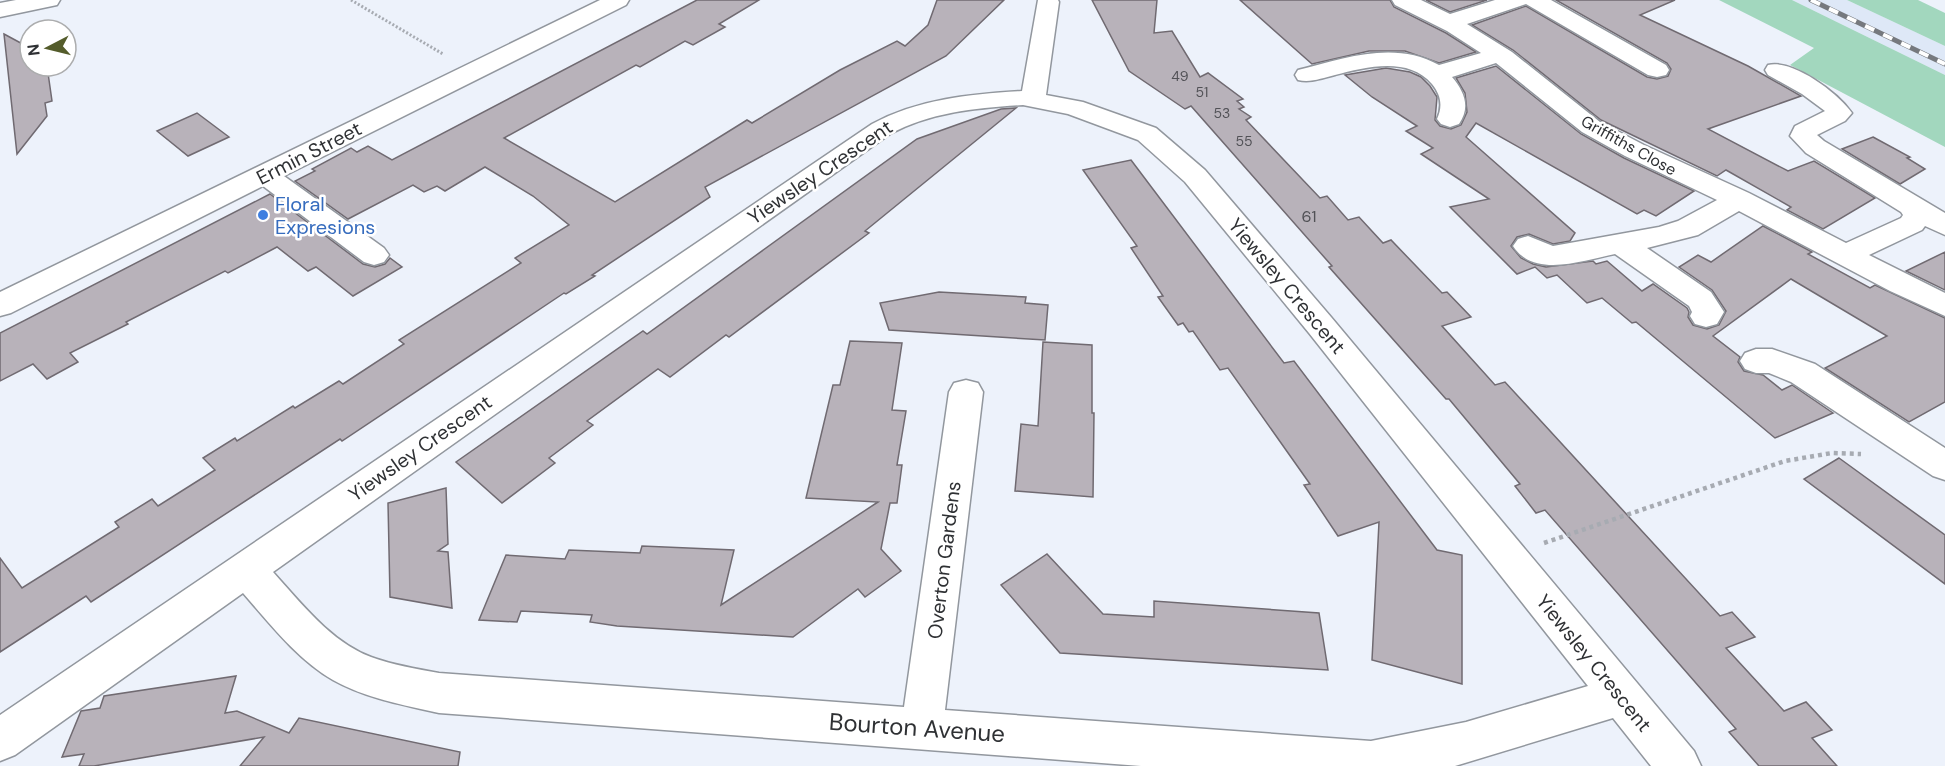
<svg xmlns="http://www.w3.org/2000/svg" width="1945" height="766" font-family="'DM Sans',sans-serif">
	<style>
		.built { fill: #dee8f7 }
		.green { fill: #a2d7be }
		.building { fill: #b8b2ba; stroke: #706a71; stroke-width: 1.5 }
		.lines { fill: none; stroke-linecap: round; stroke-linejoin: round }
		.minor-casing { stroke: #92979e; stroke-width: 3 }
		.path-far1 { stroke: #a7abb2; stroke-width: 3; stroke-dasharray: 2 2; stroke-linecap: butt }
		.path { stroke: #a7abb2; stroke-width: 4.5; stroke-dasharray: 4 4; stroke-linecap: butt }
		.minor { fill: #fff; fill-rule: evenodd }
		.rail-casing { stroke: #76797e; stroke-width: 5 }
		.rail { stroke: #fff; stroke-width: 4; stroke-dasharray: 10; stroke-linecap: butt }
		.shop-dot { fill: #3f7fe0; stroke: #fff; stroke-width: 2 }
		.labels { text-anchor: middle; stroke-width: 5; stroke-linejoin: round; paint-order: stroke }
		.far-number-label { font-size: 14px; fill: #515156 }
		.far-street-label { font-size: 16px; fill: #2f3134; stroke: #fff }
		.number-label { font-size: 16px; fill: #515156 }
		.street-label { font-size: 20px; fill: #2f3134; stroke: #fff }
		.shop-label { font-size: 20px; fill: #366cbe; stroke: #fff; text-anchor: start }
		.near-street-label { font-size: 24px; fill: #2f3134; stroke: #fff }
	</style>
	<rect width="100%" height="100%" fill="#edf2fb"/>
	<!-- built -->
	<polygon class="built" points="1792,0 1847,0 1945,46 1945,75"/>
	<!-- green -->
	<g class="green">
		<polygon points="1719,0 1792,0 1945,75 1945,147 1790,65 1814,48"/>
		<polygon points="1847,0 1918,0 1945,13 1945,46"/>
	</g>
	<!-- building -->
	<g class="building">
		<polygon points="697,0 759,0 719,24 725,27 693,45 685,41 640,67 636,65 504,138 615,202 747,120 752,123 840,70 897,41 905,46 928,25 937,0 1004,0 946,56 705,187 710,197 592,275 595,276 566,294 564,293 342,441 340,439 91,602 86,596 0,652 0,558 22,588 119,527 115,522 152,499 158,506 215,470 203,458 235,438 237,441 293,406 295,408 339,381 343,384 404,344 399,340 521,263 515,258 569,225 533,196 485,167 445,191 437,186 424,192 413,185 348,219 295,181 315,171 312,169 351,148 357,152 368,146 392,160"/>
		<polygon points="1092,0 1157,0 1154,33 1172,31 1200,77 1208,73 1243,99 1237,101 1244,107 1239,109 1251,117 1246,120 1320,198 1327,196 1348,220 1359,217 1383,243 1391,240 1442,293 1447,292 1471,317 1442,326 1495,385 1505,382 1720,616 1732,612 1755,637 1726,648 1784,711 1806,702 1832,730 1812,738 1837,766 1759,766 1729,732 1736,729 1545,510 1536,513 1515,486 1520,484 1449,399 1446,399 1329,267 1332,266 1191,106 1185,109 1129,71"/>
		<polygon points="1240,0 1390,0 1394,7 1446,33 1476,52 1439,63 1405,51 1369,51 1312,64"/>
		<polygon points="1426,0 1487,0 1450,12"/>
		<polygon points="1556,0 1675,0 1640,15 1748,66 1801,96 1708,129 1788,171 1814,161 1875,198 1823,229 1787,210 1791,207 1726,170 1717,176 1601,120 1513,50 1472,25 1526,6 1647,77 1657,79 1668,76 1671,69 1667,63"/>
		<polygon points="4,34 30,48 30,66 47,66 52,101 45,103 47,116 17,154"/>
		<polygon points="1496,66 1581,134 1624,158 1694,191 1656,216 1644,210 1637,214 1476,123 1466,137 1575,233 1570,241 1553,244 1529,234 1517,237 1511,246 1521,258 1533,264 1546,267 1593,261 1596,264 1607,261 1642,291 1653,284 1687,308 1689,312 1688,317 1693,325 1707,329 1719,325 1726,311 1712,290 1679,267 1698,255 1711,262 1763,226 1812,252 1808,254 1870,288 1875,285 1945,318 1945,402 1909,422 1825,368 1887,336 1791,279 1713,336 1740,357 1738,362 1744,371 1763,375 1782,390 1792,385 1833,413 1775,438 1636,322 1632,323 1602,298 1587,303 1557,275 1547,278 1535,267 1517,274 1450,207 1489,199 1421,154 1433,148 1406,131 1417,126 1372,97 1345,75 1386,68 1410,72 1421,77 1430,86 1437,97 1435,120 1440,126 1451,129 1461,125 1467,112 1465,93 1456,78"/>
		<polygon points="1016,108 865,231 869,233 729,337 726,335 670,377 658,369 587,421 593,425 549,458 555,463 502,503 456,462 643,331 647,334 917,139 1001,109"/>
		<polygon points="197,113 229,137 188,156 157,131"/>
		<polygon points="1873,137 1910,157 1907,158 1925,169 1900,184 1842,149"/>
		<polygon points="1131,160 1284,363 1294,361 1437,550 1462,555 1462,684 1372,660 1379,522 1338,536 1304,485 1310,484 1228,368 1220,370 1193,331 1189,332 1183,323 1178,325 1158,297 1163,296 1131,248 1137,246 1083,170"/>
		<polygon points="270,194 363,264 375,267 385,264 390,258 402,267 353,296 316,267 308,271 277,247 228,273 225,271 126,322 128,324 70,353 78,362 47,379 33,364 0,381 0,333"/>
		<polygon points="1945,252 1945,290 1906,271"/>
		<polygon points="939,292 1026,297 1025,303 1048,305 1045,340 889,330 880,303"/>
		<polygon points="850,341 902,343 892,410 906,411 897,465 902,465 897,503 890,503 881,549 901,571 865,597 858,589 793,637 617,626 590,622 592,615 521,611 517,622 479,620 506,555 565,559 569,550 640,553 642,546 734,550 721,605 878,502 806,498 833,385 840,385"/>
		<polygon points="1043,342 1092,345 1092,413 1094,413 1093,497 1015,491 1021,424 1038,426"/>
		<polygon points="1839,458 1945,535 1945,584 1804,479"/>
		<polygon points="446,488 448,544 438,551 448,552 452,608 390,597 388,503"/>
		<polygon points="1047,554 1103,614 1154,617 1154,601 1319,613 1328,670 1060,653 1001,585"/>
		<polygon points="236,676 225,713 237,711 289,733 299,718 460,752 458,766 240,766 264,737 94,766 79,766 84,754 62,757 81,711 100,708 104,696"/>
	</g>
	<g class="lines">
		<!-- minor casing -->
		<g class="minor-casing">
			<g id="minor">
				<polygon points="16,0 60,0 57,5 0,17 0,3"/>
				<polygon points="600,0 629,0 626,5 284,176 384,248 389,255 384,262 374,265 364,262 263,186 11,313 0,316 0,292"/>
				<path d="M1038,0h20l1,2 -13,93 37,7 73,26 49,42 126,147 363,434 7,15h-50l-38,-48 -158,48h-314l-702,-53c-36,-8 -74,-15 -106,-33 -36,-21 -63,-56 -90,-87l-228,162 -15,6v-46l872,-591c46,-25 99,-30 150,-33zM1023,105l45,9 70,26 47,42 124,151 279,353 -122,36 -95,19 -426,-31 38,-318 -5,-9 -12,-3 -12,3 -5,9 -45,315 -465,-34c-22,-4 -47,-8 -68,-16 -40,-15 -70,-54 -98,-85l617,-438c41,-22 87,-26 133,-29z"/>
				<path d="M1392,0h29l29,14 45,-14h56l115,65 3,5 -3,5 -9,2 -9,-2 -122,-71 -59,20 45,28 88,70 44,23 105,48 97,50 55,-25 2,-3 -2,-3 -95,-59 -16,-17 5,-10 30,-15 -23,-17 -34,-19 -3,-5 3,-5c25,-6 70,28 84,48l-7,8 -28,14 7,6 121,72v22l-20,-9 -3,4 -53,25 76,38v23l-55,-25 -151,-80 -41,24 -51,13 64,44 13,20 -7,12 -11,3 -11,-3 -5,-8 2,-4 -3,-6 -74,-52c-31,6 -81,25 -102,-8l5,-7 10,-3 25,10 106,-19 19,-6 39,-21 -92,-44 -43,-24 -86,-69 -44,14c12,14 19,30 7,47l-9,3 -9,-3 -4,-5c6,-13 4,-24 -5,-35 -24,-28 -66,-17 -97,-9 -13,3 -24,8 -37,5l-3,-5 3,-5c46,-12 97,-30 141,-5l42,-12 -34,-22 -52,-26z"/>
				<polygon points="1756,349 1772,349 1815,364 1945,448 1945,480 1933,476 1791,382 1769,373 1756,373 1745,369 1740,361 1745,353"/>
			</g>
		</g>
		<!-- path-far1 -->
		<polyline class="path-far1" points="351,0 443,54"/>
		<!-- path -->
		<polyline class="path" points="1544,543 1785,461 1832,453 1861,454"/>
		<!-- minor -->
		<use href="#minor" class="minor"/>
		<!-- rail casing -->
		<g class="rail-casing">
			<polyline id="rail" points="1811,0 1945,64"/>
		</g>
		<!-- rail -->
		<use href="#rail" class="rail"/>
	</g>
	<!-- markers -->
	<circle class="shop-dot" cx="263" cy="215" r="6"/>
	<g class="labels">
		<!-- far-number labels -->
		<g class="far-number-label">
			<text x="1180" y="81">49</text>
			<text x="1202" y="97">51</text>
			<text x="1222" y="118">53</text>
			<text x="1244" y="146">55</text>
		</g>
		<!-- far-street labels -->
		<g class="far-street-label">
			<text transform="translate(1629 145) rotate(29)" y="6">Griffiths Close</text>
		</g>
		<!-- number labels -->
		<g class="number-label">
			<text x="1309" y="222">61</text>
		</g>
		<!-- street labels -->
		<g class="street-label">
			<text transform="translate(309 153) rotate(-27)" y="7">Ermin Street</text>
			<text transform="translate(820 172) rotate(-34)" y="7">Yiewsley Crescent</text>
			<text transform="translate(1287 286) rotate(50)" y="7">Yiewsley Crescent</text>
			<text transform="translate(420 448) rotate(-35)" y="7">Yiewsley Crescent</text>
			<text transform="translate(944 560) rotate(-83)" y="7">Overton Gardens</text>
			<text transform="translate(1594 663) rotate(51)" y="7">Yiewsley Crescent</text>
		</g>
		<!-- shop labels -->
		<g class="shop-label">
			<text x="275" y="211">Floral<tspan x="275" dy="23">Expresions</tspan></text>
		</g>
		<!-- near-street labels -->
		<g class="near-street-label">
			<text transform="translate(917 728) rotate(4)" y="8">Bourton Avenue</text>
		</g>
	</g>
	<!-- north arrow -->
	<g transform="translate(48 48) rotate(263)"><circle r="28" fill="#ffffff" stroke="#acadae" stroke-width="1.5"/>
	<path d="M0-4.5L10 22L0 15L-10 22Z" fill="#545c2b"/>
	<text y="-9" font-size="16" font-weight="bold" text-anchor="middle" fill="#2f3134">N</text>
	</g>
</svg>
